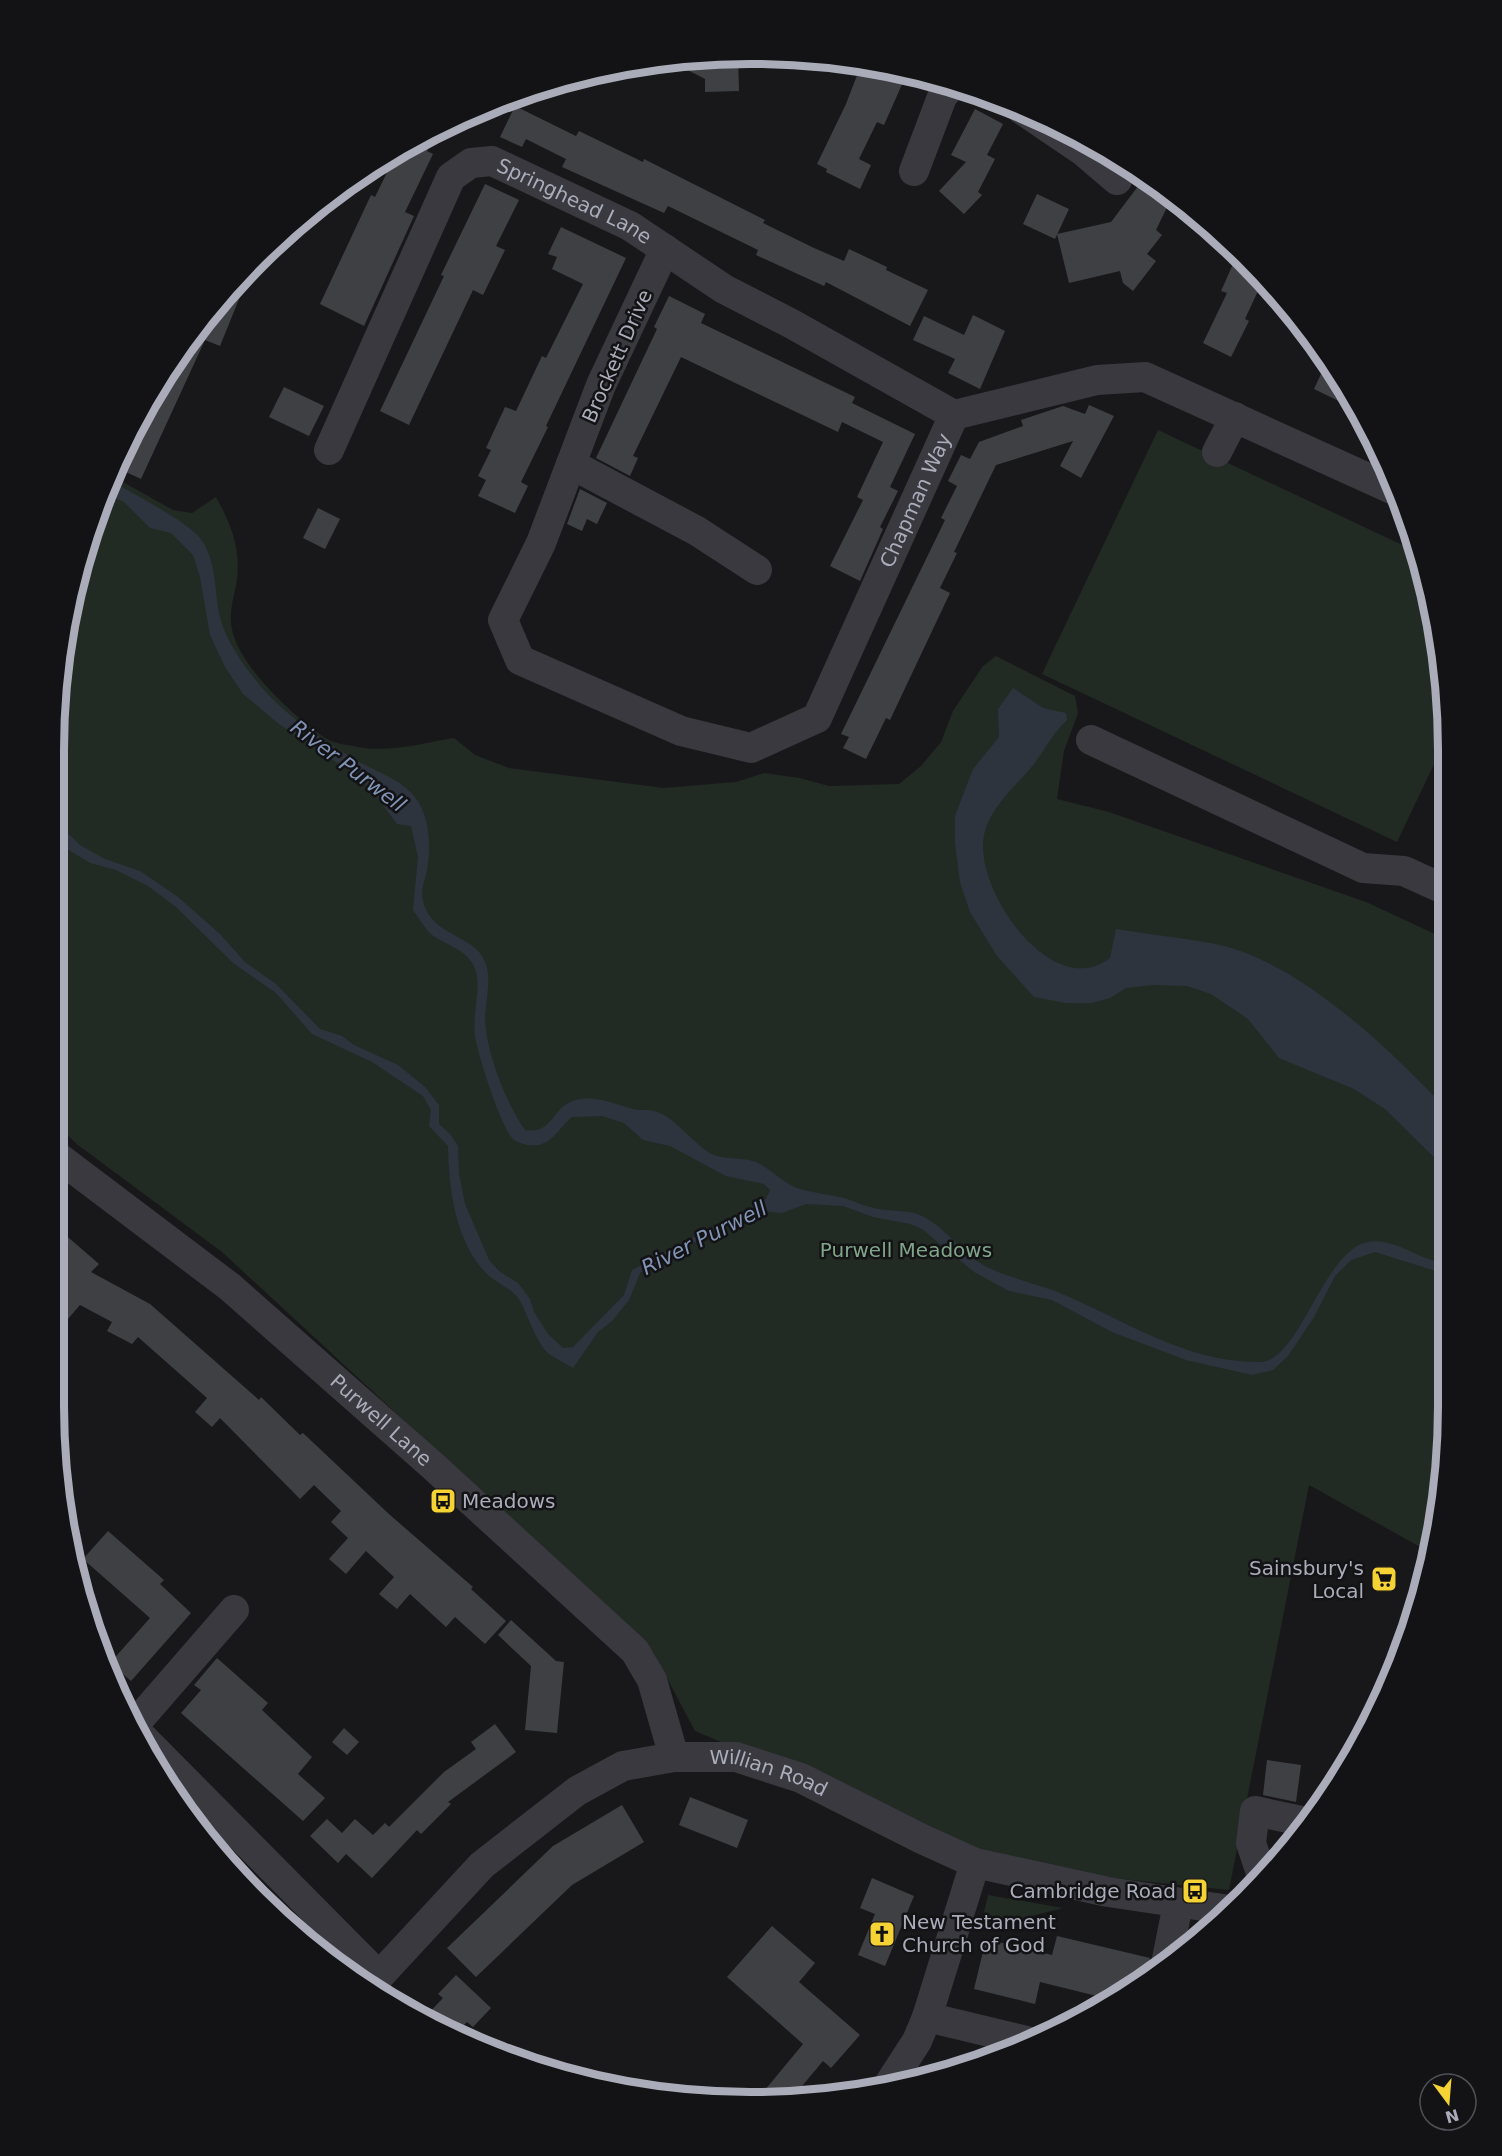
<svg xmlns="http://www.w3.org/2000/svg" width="1502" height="2156" font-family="'DejaVu Sans',sans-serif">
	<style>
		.green { fill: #222a24 }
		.water { fill: #2d343e }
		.building { fill: #3f4044 }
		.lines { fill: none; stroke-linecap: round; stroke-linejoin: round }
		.minor { stroke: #39393f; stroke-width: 30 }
		.labels { text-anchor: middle; stroke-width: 5; stroke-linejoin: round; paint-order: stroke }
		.street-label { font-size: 20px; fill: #aaacba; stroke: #131315 }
		.park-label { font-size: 20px; fill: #81a589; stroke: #131315 }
		.poi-label { font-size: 20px; fill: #aaacba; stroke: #131315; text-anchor: start }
		.water-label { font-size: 21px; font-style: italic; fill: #8194b5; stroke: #131315 }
		.rim { fill: none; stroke: #aaacba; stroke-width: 8 }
	</style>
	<rect width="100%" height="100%" fill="#18181a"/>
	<!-- green -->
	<g class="green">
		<polygon points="1158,430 1413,550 1435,615 1447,737 1397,842 1042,674"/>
		<path d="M114,477l59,33 19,3 24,-16c15,27 25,52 21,83 -2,13 -7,28 -6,41 0,39 65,98 96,118 8,5 22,6 31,8 31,6 65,-4 96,-9l21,17 34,13 155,20 72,-6 28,-9 36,5 29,8 70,-2 22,-18 20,-24 12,-31 30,-45 13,-10 79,40 3,17 -14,38 -7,48 52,13 257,90 82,38v465l-13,136 -4,12 -122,-68 -80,405 -137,-14 -127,-31 -270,-114 -43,-81 -430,-398 -144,-107 -24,-22v-372l13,-136z"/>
		<polygon points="988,1895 1063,1908 980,1929"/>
	</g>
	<!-- water -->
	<g class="water">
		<path d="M113,482c21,12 73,39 87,56 17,22 14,53 20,79 6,24 22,46 38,66 26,32 67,59 103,80 19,10 43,18 56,37 13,18 14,50 10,70 -2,10 -7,21 -4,31 8,36 52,33 62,61 7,17 1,36 0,54 0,34 21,87 40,114 29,5 26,-24 51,-30 19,-5 39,4 57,9 7,2 15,0 21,2 22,5 38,34 60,44 13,5 29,2 42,7 15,7 26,20 41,26 15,5 32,6 47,10 10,3 20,8 30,10 15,4 34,1 48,8 25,12 41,40 67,52 21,10 44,15 66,23 67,27 129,72 205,71 38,-1 60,-99 101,-118 30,-12 59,19 87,19v9h-9l-64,-20 -24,8 -16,16 -21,41 -26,39 -15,14 -21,5 -66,-15 -74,-28 -60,-32 -43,-9 -35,-19 -52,-43 -12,-5 -37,-7 -30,-11 -37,-2 -24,9 -30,-3 -112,63 -11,27 -17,21 -14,11 -25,36c-8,-5 -17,-9 -24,-14 -14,-13 -20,-37 -29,-53 -6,-11 -23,-18 -32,-26 -33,-32 -39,-86 -40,-129l-19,-20 2,-16 -8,-14 -51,-34 -60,-28 -36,-41 -43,-30 -57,-56 -28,-21 -32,-16 -26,-7 -36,-22v-21l26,25 25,14 35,12 38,26 42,37 25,28 31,22 44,45 22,7 12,9 44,20 27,22 14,18v19l11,10 8,12 1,28 6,30 24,56 10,11 19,12 12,16 4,13 14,22 15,14 10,-1 51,-52 8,-25 134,-71 4,-9 -6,-6 -38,-8 -56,-30 -27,-6 -19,-17 -22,-7 -30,1c-11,8 -16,22 -30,27 -8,3 -23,1 -30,-6 -12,-14 -34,-83 -37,-102 -3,-22 6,-43 1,-64 -5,-21 -28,-26 -44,-37 -7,-6 -13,-17 -19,-25l5,-53 -7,-31 -14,-2 -24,-32 -16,-16 -78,-52 -36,-30 -18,-27 -15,-32 -10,-58 -7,-22 -22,-22 -21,-5 -26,-26 -16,-7z"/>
		<path d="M1013,688l30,20 23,5 1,7c-14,13 -22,29 -33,44 -17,21 -45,44 -50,71 -11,54 68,168 126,123l6,-29c35,6 71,9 104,16 82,19 172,106 228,166v60l-63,-62 -31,-20 -75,-31 -31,-39 -37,-25 -24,-8 -34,-1 -27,3 -16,10 -18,5h-26l-32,-6 -37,-41 -27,-44 -10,-30 -5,-39v-27l18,-47 26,-32 -1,-28z"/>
	</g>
	<!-- building -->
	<g class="building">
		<polygon points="738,55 739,91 705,92 705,79 672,62"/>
		<polygon points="861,65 887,67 907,73 884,125 877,122 859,159 871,165 860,189 826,172 827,169 817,164 846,104"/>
		<polygon points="515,106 576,136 579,131 643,162 644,159 765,220 763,223 814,248 844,261 849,249 887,267 886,270 928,290 910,326 826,282 824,286 756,255 758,250 668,206 664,213 562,167 566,159 526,139 522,147 500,137"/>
		<polygon points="975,109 1003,124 987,155 995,159 978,192 982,195 964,214 939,191 966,162 951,155"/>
		<polygon points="436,133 427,151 433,154 405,212 414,216 364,326 320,304 371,195 375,197 396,154"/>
		<polygon points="1143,175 1171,199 1156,230 1162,235 1147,254 1156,261 1133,291 1123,283 1120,271 1069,283 1057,234 1111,222 1136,189"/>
		<polygon points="485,184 519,200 496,246 505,250 483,295 473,290 409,425 380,411 444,276 441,275"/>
		<polygon points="1037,194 1069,209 1055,239 1023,224"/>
		<polygon points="561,227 626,258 546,426 548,427 521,482 528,486 515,513 478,496 486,480 478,476 491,450 486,448 505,407 516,411 542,356 546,358 583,284 552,269 557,257 548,254"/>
		<polygon points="1238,253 1263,280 1245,319 1249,321 1231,357 1203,343 1227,293 1221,291"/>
		<polygon points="247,270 250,272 220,346 205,340 141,479 117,468 126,442 198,327"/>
		<polygon points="669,296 705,314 701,323 855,397 852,403 915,434 890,487 898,491 880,527 883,529 860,581 830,566 863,500 857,497 883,442 842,422 838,432 681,357 633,456 638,458 630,476 596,458 657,329 654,327"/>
		<polygon points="973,315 1005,331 980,389 948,373 955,359 913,340 924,316 964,335"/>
		<polygon points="1326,363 1340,385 1355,409 1314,389"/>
		<polygon points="284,387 324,406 309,436 269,417"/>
		<polygon points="1089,405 1114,416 1081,478 1060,466 1073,441 996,465 954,552 957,553 940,588 950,593 890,720 886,718 866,759 843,748 849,737 841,734 945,520 941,518 957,486 948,481 961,455 970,459 979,442 1023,426 1021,420 1063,406 1085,414"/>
		<polygon points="580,489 607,503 597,524 587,519 582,531 567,524"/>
		<polygon points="318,508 340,519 325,549 303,538"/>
		<polygon points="54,1225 99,1264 91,1272 150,1304 259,1400 261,1397 300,1435 303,1433 390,1515 473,1587 471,1589 506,1621 485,1644 455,1617 446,1627 410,1594 397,1609 379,1594 394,1577 366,1551 346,1574 329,1559 348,1538 331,1522 341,1511 314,1485 300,1499 220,1418 212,1427 195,1412 207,1398 138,1337 132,1344 107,1331 112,1322 80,1305 54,1335"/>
		<polygon points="108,1531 164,1580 160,1584 191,1613 131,1681 110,1663 150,1618 83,1559"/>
		<polygon points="511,1620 556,1661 564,1662 557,1733 525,1730 531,1666 498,1635"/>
		<polygon points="217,1658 268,1703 262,1710 312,1757 298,1774 325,1798 303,1821 181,1713 201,1690 194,1685"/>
		<polygon points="495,1724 516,1752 448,1802 451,1804 421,1834 417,1830 372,1878 346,1854 338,1863 310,1836 327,1819 342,1833 355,1819 373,1835 385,1823 389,1827 444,1772 476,1749 471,1742"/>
		<polygon points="344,1728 359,1742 347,1755 332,1742"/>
		<polygon points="1267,1760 1301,1765 1296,1802 1263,1795"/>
		<polygon points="690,1797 748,1820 737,1848 679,1825"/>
		<polygon points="622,1805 644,1842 572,1885 476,1977 447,1948 553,1846"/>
		<polygon points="872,1878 914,1896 885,1966 858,1955 875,1914 860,1908"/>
		<polygon points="772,1926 815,1963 799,1982 860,2035 831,2068 823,2061 792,2098 755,2102 803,2044 727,1977"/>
		<polygon points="1057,1936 1150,1958 1148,1975 1109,1999 1040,1982 1035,2004 974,1989 986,1939 1052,1955"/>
		<polygon points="456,1975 491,2008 473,2027 467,2022 455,2034 425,2017 443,1998 438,1994"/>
	</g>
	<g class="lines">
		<!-- minor -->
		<g class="minor">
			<polyline points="1021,109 1083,151 1117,180"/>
			<polyline points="914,171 942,97 950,87"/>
			<path id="s1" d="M665,249l-64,136 -60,158 -38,77 17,40 161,71 70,17 66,-30 137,-303"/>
			<polyline points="954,415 1097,380 1145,377 1392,489"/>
			<path id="s2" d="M329,450l122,-273 20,-14 21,-2 138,65 94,63 68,35 162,91"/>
			<polyline points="1217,452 1235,417"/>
			<polyline points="571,464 697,531 757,570"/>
			<polyline points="1091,740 1363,868 1404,871 1448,891"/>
			<path id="s3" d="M54,1154l176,133 203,179 202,185 17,29 22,77"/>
			<polyline points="135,1724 234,1610"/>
			<polyline points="142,1737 379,1976"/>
			<polyline points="1262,1876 1251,1843 1255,1811 1306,1822"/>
			<polyline points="1166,1964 1178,1904"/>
			<path id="s4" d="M369,1987l113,-122 95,-74 46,-25 51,-9h62l65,21 121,61 53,24 133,29 122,18"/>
			<polyline points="927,2017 1027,2041"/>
			<polyline points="886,2089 917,2041 927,2017 975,1863"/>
		</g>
	</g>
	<!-- icons -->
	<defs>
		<g id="bus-square" transform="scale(1.35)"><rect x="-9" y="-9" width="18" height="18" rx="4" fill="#f5d335" stroke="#131315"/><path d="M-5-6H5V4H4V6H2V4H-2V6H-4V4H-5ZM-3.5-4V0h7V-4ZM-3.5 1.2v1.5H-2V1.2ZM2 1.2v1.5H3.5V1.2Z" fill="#111"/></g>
		<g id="supermarket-square" transform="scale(1.35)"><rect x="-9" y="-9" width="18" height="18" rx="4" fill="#f5d335" stroke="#131315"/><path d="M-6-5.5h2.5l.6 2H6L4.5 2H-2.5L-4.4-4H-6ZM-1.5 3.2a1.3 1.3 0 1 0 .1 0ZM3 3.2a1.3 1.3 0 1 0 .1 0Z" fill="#111"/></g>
		<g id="church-square" transform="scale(1.35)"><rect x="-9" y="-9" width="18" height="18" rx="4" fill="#f5d335" stroke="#131315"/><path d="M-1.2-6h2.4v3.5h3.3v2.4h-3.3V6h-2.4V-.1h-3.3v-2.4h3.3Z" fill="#111"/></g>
	</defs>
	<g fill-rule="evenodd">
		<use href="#bus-square" x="443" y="1501"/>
		<use href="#supermarket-square" x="1384" y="1579"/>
		<use href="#bus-square" x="1195" y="1891"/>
		<use href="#church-square" x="882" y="1934"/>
	</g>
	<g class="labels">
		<!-- street labels -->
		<g class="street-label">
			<text dy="7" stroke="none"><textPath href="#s2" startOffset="436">Springhead Lane</textPath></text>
			<text transform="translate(617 356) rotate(-66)" y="7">Brockett Drive</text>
			<text dy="7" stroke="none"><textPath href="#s1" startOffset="1008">Chapman Way</textPath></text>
			<text dy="7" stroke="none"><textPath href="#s3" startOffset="422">Purwell Lane</textPath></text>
			<text dy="7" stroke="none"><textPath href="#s4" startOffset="488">Willian Road</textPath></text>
		</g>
		<!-- park labels -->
		<g class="park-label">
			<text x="906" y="1257">Purwell Meadows</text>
		</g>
		<!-- poi labels -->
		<g class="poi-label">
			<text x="462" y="1508">Meadows</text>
			<text x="1364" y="1575" text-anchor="end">Sainsbury's<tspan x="1364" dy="23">Local</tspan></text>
			<text x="1176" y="1898" text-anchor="end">Cambridge Road</text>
			<text x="902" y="1929">New Testament<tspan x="902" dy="23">Church of God</tspan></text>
		</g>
		<!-- water labels -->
		<g class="water-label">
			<text transform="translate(348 766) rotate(37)" y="7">River Purwell</text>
			<text transform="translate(704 1238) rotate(-27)" y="7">River Purwell</text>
		</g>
	</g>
	<!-- crop -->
	<path d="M0 0H1502V2156H0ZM750 64H752A686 686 0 0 1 1438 750V1406A686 686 0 0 1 752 2092H750A686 686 0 0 1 64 1406V750A686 686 0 0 1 750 64Z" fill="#131315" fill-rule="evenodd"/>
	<path class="rim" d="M750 64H752A686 686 0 0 1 1438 750V1406A686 686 0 0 1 752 2092H750A686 686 0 0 1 64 1406V750A686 686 0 0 1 750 64Z"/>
	<!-- north arrow -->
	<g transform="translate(1448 2102) rotate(164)"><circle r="28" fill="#131315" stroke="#4f5057" stroke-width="1.5"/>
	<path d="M0-4.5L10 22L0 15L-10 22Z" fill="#f5d335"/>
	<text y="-9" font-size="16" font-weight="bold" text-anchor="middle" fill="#aaacba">N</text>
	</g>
</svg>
